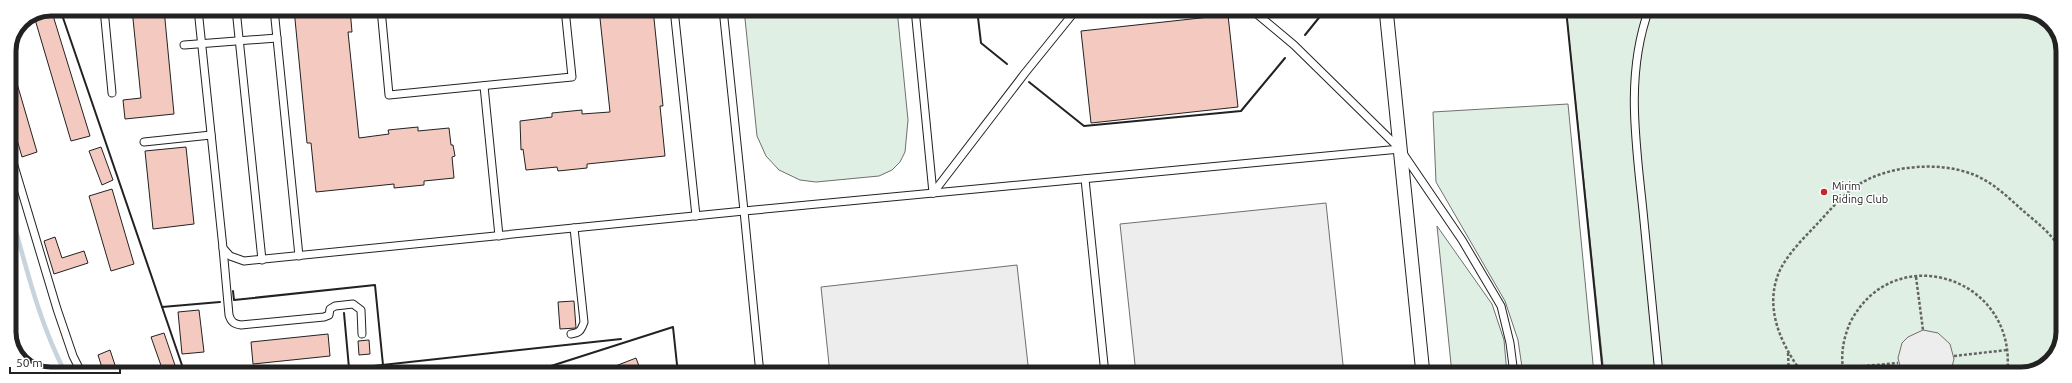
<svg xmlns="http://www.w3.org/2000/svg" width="2072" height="383" font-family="Ubuntu,sans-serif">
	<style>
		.green { fill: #e0efe3; stroke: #6f6f6f }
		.parking { fill: #ededed; stroke: #6f6f6f }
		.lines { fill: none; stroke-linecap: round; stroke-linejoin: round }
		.stream { stroke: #c7d3dd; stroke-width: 4.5 }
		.building { fill: #f3c9c0; stroke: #222 }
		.lane-casing { stroke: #222; stroke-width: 9 }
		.street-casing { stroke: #222; stroke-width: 15 }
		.path { stroke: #646464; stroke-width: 2.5; stroke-dasharray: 3 2; stroke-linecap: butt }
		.lane { stroke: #fff; stroke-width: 7 }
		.street { stroke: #fff; stroke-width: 13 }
		.wall { stroke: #222; stroke-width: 2 }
		.poi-dot { fill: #c62828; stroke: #fff; stroke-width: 1.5 }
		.labels { text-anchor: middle; stroke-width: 3; stroke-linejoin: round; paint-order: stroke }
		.poi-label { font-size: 11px; fill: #222; stroke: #fff; text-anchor: start }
		.rim { fill: none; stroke: #222; stroke-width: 5 }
	</style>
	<rect width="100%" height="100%" fill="#fff"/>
	<!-- green -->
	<g class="green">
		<polygon points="744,9 897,9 908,120 905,152 900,162 892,170 879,176 816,182 800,180 779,170 766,156 757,136"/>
		<polygon points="1566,9 2027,9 2051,21 2063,46 2063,338 2048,364 2021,374 1604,374"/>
		<polygon points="1568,104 1594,374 1523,374 1518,340 1505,301 1436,182 1433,112"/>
		<polygon points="1437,226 1492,304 1504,340 1507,374 1452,374"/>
	</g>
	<!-- parking -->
	<g class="parking">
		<polygon points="1326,203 1344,374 1136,374 1120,224"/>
		<polygon points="1017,265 1029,374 830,374 821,287"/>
		<polygon points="1923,330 1938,333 1950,344 1954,359 1950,374 1902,374 1898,358 1902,343 1908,337"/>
	</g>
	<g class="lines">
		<!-- stream -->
		<path class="stream" d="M9,206c16,56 29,115 57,168"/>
	</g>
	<!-- building -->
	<g class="building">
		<polygon points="51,9 90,136 71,141 34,16"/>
		<polygon points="132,9 164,9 174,114 125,119 123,100 141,98"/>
		<polygon points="294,9 350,9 352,32 348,32 359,138 389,134 388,130 418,127 418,131 449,128 451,145 453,145 455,156 452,157 454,178 424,181 424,185 394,188 394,184 316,192 311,143 307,143"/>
		<polygon points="599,9 653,9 663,106 660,106 665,156 587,164 587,168 558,171 557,167 526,170 523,149 521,150 520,121 552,117 552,113 582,110 582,114 610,112"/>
		<polygon points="1228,15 1238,107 1091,123 1081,31"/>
		<polygon points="9,56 37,152 22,157 9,112"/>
		<polygon points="101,147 113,180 102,185 89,151"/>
		<polygon points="186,147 194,224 153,229 145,151"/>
		<polygon points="112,189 134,264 111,271 89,196"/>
		<polygon points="55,237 62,258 84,251 88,263 54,274 44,241"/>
		<polygon points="574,301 576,328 560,329 558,302"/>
		<polygon points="199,310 204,352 182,354 178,312"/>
		<polygon points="9,325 17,349 16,350 9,337"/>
		<polygon points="164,333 178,374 164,374 151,337"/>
		<polygon points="328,334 330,356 253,364 251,342"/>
		<polygon points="369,340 370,354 359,355 358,341"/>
		<polygon points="110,350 118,374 104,374 98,355"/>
		<polygon points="636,358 642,374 595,374"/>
	</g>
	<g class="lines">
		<!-- lane casing -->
		<g class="lane-casing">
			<g id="lane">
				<polyline points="104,9 112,93"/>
				<polyline points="198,9 223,248 230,256 244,261 744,211 723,9"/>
				<polyline points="236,9 262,260"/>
				<polyline points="274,9 299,256"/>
				<polyline points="381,9 389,95 572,77 565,9"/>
				<polyline points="674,9 696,216"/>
				<polyline points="915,9 933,193"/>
				<polyline points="1251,9 1294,45 1400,149 1462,240 1501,306 1510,343 1514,374"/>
				<path d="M1649,9c-24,66 -13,134 -6,202 5,54 11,108 16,163"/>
				<polyline points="184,45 277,38"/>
				<polyline points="484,86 499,236"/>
				<polyline points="144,142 211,135"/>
				<polyline points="9,149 57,309 73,356 82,374"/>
				<polyline points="1085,179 1105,374"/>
				<polyline points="933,193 1025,73 1076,10 1088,9"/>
				<path d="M223,248l6,67c2,7 5,9 12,10l83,-8 5,-2 1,-6 5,-3 18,-2 8,6 1,24"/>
				<path d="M571,334c8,-1 10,-3 13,-12l-10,-94"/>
				<polyline points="760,374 744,211 1400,149"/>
			</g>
		</g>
		<!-- street casing -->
		<g class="street-casing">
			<polyline id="street" points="1386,9 1423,374"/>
		</g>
		<!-- path -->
		<g class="path">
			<polyline points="1916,277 1923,330"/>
			<polyline points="1788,353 1789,374"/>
			<polyline points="1954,356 2007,350"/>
			<polyline points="2044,365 2052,358"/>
			<polyline points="1842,368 1898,363"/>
			<path d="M1803,374c-22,-29 -40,-67 -23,-104 9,-18 25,-33 38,-47 12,-13 23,-26 37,-36 31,-22 83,-26 117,-13 19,7 35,22 49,35 15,13 36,28 42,47"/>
			<path d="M1844,374c-4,-17 -1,-35 6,-51 43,-86 169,-46 157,51"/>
		</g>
		<!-- lane -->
		<use href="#lane" class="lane"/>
		<!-- street -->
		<use href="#street" class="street"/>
		<!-- wall -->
		<g class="wall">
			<polyline points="60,9 185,374"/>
			<polyline points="977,9 981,43 1007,64"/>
			<polyline points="1566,9 1603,374"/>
			<polyline points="1305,35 1326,9"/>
			<polyline points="1029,82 1084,126 1241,111 1285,58"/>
			<polyline points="233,291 234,300 375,285 383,365"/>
			<polyline points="162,307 220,302"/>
			<polyline points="344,313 349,368"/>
			<polyline points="300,374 621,339"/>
			<polyline points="526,374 673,327 678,374"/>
		</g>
	</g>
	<!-- markers -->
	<circle class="poi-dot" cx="1824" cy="192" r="4"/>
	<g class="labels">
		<!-- poi labels -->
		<g class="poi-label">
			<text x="1832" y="190">Mirim<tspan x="1832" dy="13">Riding Club</tspan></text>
		</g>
	</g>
	<!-- crop -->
	<path d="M0 0H2072V383H0ZM51 16H2021A35 35 0 0 1 2056 51V332A35 35 0 0 1 2021 367H51A35 35 0 0 1 16 332V51A35 35 0 0 1 51 16Z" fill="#fff" fill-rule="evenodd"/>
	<path class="rim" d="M51 16H2021A35 35 0 0 1 2056 51V332A35 35 0 0 1 2021 367H51A35 35 0 0 1 16 332V51A35 35 0 0 1 51 16Z"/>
	<!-- scale -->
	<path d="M10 367v6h110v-6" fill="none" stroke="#222222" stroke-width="2"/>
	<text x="16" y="367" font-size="12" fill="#222222" stroke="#ffffff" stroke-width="3" paint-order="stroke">50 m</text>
</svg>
